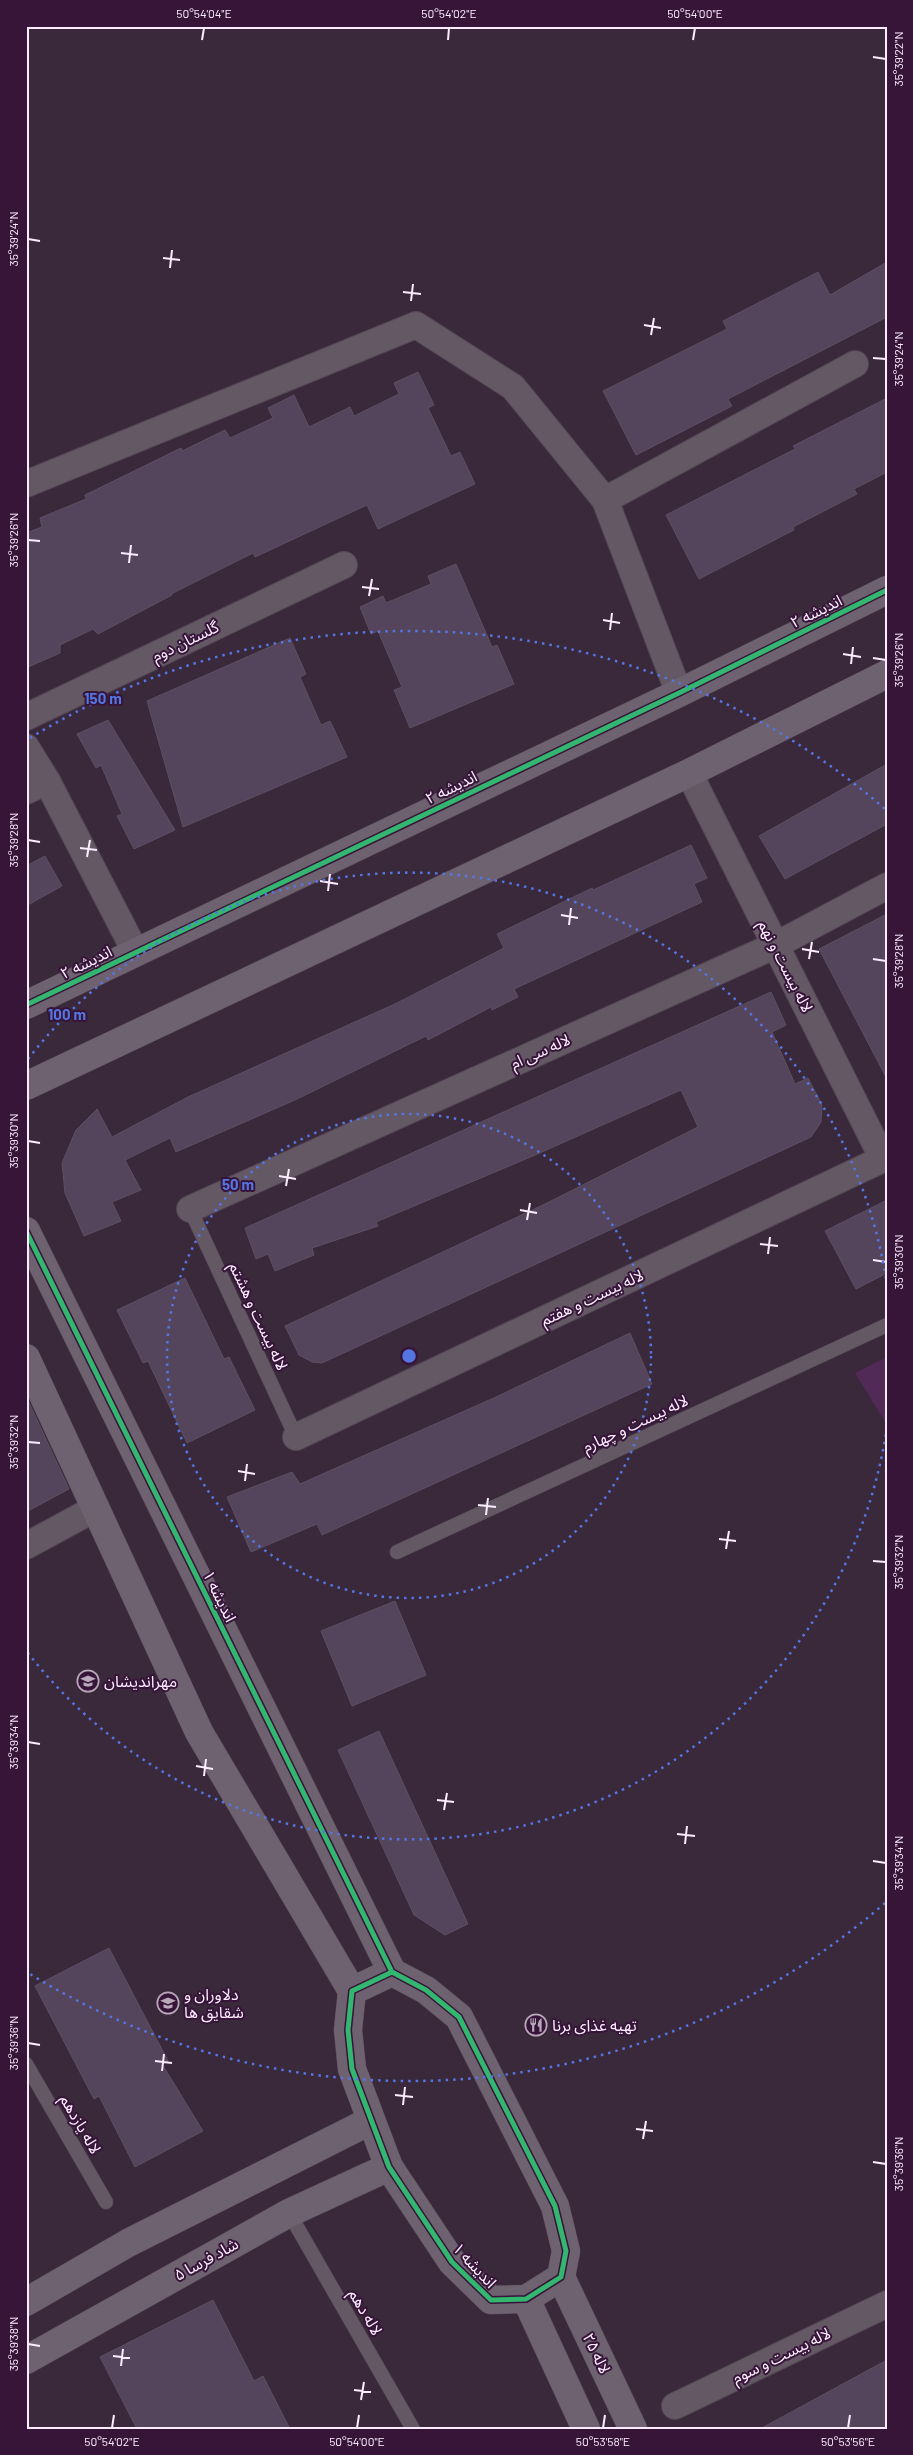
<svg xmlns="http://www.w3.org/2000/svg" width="913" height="2455" font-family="Barlow,'Noto Sans Arabic',sans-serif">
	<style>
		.green { fill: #522a57 }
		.building { fill: #55455c; stroke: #5c5062 }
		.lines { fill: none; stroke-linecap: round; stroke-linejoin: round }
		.lane-casing { stroke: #544555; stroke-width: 15 }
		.street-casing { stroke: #544555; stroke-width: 28 }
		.secondary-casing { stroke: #544555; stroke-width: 29 }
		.lane { stroke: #635864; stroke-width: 14 }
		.street { stroke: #635864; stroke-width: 26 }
		.secondary { stroke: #6f6270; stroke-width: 28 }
		.cycleway-casing { stroke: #361539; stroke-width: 8 }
		.cycleway { stroke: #33b770; stroke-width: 5 }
		.ticks { fill: none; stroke: #fdecff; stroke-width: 2 }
		.ring { fill: none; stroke: #5576e2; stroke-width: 2.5; stroke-dasharray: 2.5 5 }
		.labels { text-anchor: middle; stroke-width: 4; stroke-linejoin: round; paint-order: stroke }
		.street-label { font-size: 16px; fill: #fdecff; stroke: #361539 }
		.poi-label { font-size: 16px; fill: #fdecff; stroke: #361539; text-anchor: start }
		.centre { fill: #5576e2; stroke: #361539; stroke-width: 2.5 }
		.ring-label { font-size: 15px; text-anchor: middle; font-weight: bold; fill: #5576e2; stroke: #361539; stroke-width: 4; stroke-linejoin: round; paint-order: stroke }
		.neatline { fill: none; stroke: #fdecff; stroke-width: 2 }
		.ticks-label { font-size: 12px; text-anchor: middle; fill: #fdecff }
	</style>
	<rect width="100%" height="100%" fill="#3a283b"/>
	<!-- green -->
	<polygon class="green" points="887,1357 887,1425 855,1373"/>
	<!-- building -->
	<g class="building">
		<polygon points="887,262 887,317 728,399 732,406 636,455 603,391 727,329 723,321 818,272 830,295"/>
		<polygon points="418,372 434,405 428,408 451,456 460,452 475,484 378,529 367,505 255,557 253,553 171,594 172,595 98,634 93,629 60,645 60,653 26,668 26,533 42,527 40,518 86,499 85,495 181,448 182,451 225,430 230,438 273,418 268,408 294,395 309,427 350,407 354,416 399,394 394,383"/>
		<polygon points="887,398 887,472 854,489 857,494 793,527 794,530 699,579 666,515 795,449 793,446"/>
		<polygon points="456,564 492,647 497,645 514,684 410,728 394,690 402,687 378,631 371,634 360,607 383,596 386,603 431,584 428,576"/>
		<polygon points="290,638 306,674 300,677 321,725 330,721 347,757 183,827 147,701"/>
		<polygon points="108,720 175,830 134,849 117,816 122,814 101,765 96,768 77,734"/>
		<polygon points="887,764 887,824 785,879 759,836"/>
		<polygon points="691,845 707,878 694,884 702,902 514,989 518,997 492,1010 491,1007 428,1040 426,1036 295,1100 176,1152 170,1138 125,1160 141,1190 112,1202 121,1221 84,1236 65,1193 62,1163 76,1130 97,1109 112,1137 188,1097 397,1003 504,948 497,934 592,888 593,890"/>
		<polygon points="45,856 62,886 26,906 26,866"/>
		<polygon points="887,914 887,1079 819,949"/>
		<polygon points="771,992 786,1025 772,1032 795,1084 808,1078 822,1105 821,1122 811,1137 322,1363 312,1362 299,1355 285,1326 545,1204 698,1127 681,1090 533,1156 376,1222 378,1226 312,1248 314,1255 275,1271 268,1254 256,1259 245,1228"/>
		<polygon points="887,1200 887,1273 856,1289 825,1231"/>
		<polygon points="185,1278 224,1359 229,1357 255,1410 187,1443 148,1361 143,1363 117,1310"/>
		<polygon points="630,1333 652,1384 322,1535 317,1524 251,1552 227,1497 292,1472 300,1484 496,1397"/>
		<polygon points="26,1396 69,1489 26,1512"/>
		<polygon points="395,1601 426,1675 352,1706 321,1631"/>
		<polygon points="379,1731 468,1924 445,1935 414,1915 338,1750"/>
		<polygon points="109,1948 168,2061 162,2064 203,2131 135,2167 99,2096 94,2099 35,1986"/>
		<polygon points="213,2300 254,2381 263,2376 290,2429 137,2429 100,2357"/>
		<polygon points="887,2360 887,2429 760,2429 850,2380"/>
	</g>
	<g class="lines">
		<!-- lane casing -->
		<g class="lane-casing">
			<g id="lane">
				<polyline points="190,1209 296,1437"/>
				<polyline points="397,1552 887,1325"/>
				<polyline points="26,2064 106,2202"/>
				<polyline points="289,2213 413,2429"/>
			</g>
		</g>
		<!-- street casing -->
		<g class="street-casing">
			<g id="street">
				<polyline points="26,484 416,325 513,387 605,500 679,693"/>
				<polyline points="605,500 855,364"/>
				<polyline points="26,717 344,565"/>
				<polyline points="26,747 47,781 135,951"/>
				<polyline points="689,773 883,1159"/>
				<polyline points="26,791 47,781"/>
				<polyline points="190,1209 776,945 887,886"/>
				<polyline points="296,1437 887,1157"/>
				<polyline points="26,1546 96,1508"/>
				<polyline points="675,2406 887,2304"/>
			</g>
		</g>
		<!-- secondary casing -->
		<g class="secondary-casing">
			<g id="secondary">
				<polyline points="26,1005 679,693 887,590"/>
				<polyline points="26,1086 689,773 887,674"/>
				<polyline points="26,1231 392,1972 426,1990 459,2017 555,2206 566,2251 561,2277 526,2299 491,2300 452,2262 389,2167 352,2069 348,2030 352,1991 392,1972"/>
				<polyline points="26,1358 199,1732 352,1991"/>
				<polyline points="561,2277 633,2429"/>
				<polyline points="526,2299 586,2429"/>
				<polyline points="26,2302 128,2243 370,2121"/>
				<polyline points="26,2360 289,2213 389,2167"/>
			</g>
		</g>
		<!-- lane -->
		<use href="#lane" class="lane"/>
		<!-- street -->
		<use href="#street" class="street"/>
		<!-- secondary -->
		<use href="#secondary" class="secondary"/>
		<!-- cycleway casing -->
		<g class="cycleway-casing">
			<g id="cycleway">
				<polyline points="26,1005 679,693 887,590"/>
				<polyline points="26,1231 392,1972 426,1990 459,2017 555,2206 566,2251 561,2277 526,2299 491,2300 452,2262 389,2167 352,2069 348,2030 352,1991 392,1972"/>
			</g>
		</g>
		<!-- cycleway -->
		<use href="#cycleway" class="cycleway"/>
	</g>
	<!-- ticks -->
	<path class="ticks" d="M202,40l2,-12M448,40l1,-12M693,40l2,-12M873,57l13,2M28,239l12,2M163,258l17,2M170,268l2,-18M403,292l18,2M411,301l2,-17M644,325l17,3M651,335l3,-17M873,358l13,1M28,540l12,1M121,553l17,2M129,563l2,-18M362,587l17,2M369,596l3,-17M603,620l17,3M610,630l2,-17M843,654l18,3M873,658l13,2M851,664l2,-17M28,840l12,2M80,848l17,2M87,857l3,-17M320,881l18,3M328,891l2,-17M561,915l17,3M569,925l2,-17M802,949l17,3M809,959l3,-17M873,959l13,2M28,1141l12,2M279,1176l17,3M286,1186l3,-17M520,1210l17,3M527,1220l3,-17M760,1244l18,2M768,1254l2,-17M873,1260l13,2M28,1442l12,1M238,1471l17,3M245,1481l2,-17M478,1505l18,2M486,1515l2,-17M719,1539l17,2M726,1549l3,-18M873,1561l13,1M28,1742l12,2M196,1766l17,3M204,1776l2,-17M437,1800l17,2M444,1810l3,-17M677,1834l18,2M685,1844l2,-18M873,1861l13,2M28,2043l12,2M155,2061l17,2M162,2071l2,-17M395,2095l18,2M403,2105l2,-18M636,2129l17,2M643,2139l3,-18M873,2162l13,2M28,2344l12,2M113,2356l17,2M121,2366l2,-17M354,2390l17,2M361,2400l3,-18M112,2428l2,-13M357,2428l2,-13M603,2428l2,-13M848,2428l2,-13"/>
	<!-- distance rings -->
	<g class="ring">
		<circle cx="409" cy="1356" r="242"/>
		<path d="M887 1427A483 483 0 0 1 28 1653M28 1059A483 483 0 0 1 887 1285"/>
		<path d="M885 1903A725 725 0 0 1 30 1974M30 738A725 725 0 0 1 885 809"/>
	</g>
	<!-- icons -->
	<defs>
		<g id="school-ring" transform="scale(1.125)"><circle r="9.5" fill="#361539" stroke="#b9a7ba" stroke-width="1.5"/><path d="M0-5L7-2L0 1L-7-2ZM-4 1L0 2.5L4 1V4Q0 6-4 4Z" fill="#b9a7ba"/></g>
		<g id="restaurant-ring" transform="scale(1.125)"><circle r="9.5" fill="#361539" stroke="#b9a7ba" stroke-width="1.5"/><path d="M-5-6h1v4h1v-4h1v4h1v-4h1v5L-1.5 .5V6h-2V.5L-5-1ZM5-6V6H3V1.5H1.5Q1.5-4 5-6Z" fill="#b9a7ba"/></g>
	</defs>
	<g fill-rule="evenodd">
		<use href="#school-ring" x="88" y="1681"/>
		<use href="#school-ring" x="168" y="2003"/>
		<use href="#restaurant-ring" x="536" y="2025"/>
	</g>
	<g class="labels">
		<!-- street labels -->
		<g class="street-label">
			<text transform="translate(816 611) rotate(-26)" y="6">اندیشه ۲</text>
			<text transform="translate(185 641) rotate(-26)" y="6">گلستان دوم</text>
			<text transform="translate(451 787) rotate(-26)" y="6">اندیشه ۲</text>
			<text transform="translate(86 962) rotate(-26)" y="6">اندیشه ۲</text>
			<text transform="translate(786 966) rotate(63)" y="6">لاله بیست و نهم</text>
			<text transform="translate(540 1051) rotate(-24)" y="6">لاله سی ام</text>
			<text transform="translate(592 1297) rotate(-25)" y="6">لاله بیست و هفتم</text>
			<text transform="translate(259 1316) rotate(65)" y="6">لاله بیست و هشتم</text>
			<text transform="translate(635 1423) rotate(-25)" y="6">لاله بیست و چهارم</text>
			<text transform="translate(220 1596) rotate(64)" y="6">اندیشه ۱</text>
			<text transform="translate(81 2124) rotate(60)" y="6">لاله یازدهم</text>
			<text transform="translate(206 2259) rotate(-29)" y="6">شاد فرسا ۵</text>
			<text transform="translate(475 2265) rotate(47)" y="6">اندیشه ۱</text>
			<text transform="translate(366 2312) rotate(60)" y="6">لاله دهم</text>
			<text transform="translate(597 2353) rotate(64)" y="6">لاله ۲۵</text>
			<text transform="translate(781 2355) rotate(-26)" y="6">لاله بیست و سوم</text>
		</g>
		<!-- poi labels -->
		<g class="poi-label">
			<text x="104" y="1687">مهراندیشان</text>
			<text x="184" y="2000">دلاوران و<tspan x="184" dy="18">شقایق ها</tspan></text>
			<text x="552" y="2031">تهیه غذای برنا</text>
		</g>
	</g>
	<circle cx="409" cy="1356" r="8" class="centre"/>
	<g class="ring-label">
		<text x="103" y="704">150 m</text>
		<text x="67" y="1020">100 m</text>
		<text x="238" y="1190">50 m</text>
	</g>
	<!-- border -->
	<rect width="913" height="2455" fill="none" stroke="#361539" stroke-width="55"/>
	<rect x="28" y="28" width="858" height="2400" class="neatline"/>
	<g class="ticks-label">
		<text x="204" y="18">50°54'04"E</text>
		<text x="449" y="18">50°54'02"E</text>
		<text x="695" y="18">50°54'00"E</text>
		<text transform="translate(899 59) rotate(-90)" y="4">35°39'22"N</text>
		<text transform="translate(14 239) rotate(-90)" y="4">35°39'24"N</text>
		<text transform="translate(899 359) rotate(-90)" y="4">35°39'24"N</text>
		<text transform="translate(14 540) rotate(-90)" y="4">35°39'26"N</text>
		<text transform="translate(899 660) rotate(-90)" y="4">35°39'26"N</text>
		<text transform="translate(14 840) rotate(-90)" y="4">35°39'28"N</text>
		<text transform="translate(899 961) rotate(-90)" y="4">35°39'28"N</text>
		<text transform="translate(14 1141) rotate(-90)" y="4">35°39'30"N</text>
		<text transform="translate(899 1262) rotate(-90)" y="4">35°39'30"N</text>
		<text transform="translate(14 1442) rotate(-90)" y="4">35°39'32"N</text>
		<text transform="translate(899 1562) rotate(-90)" y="4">35°39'32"N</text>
		<text transform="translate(14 1742) rotate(-90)" y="4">35°39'34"N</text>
		<text transform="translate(899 1863) rotate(-90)" y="4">35°39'34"N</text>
		<text transform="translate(14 2043) rotate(-90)" y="4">35°39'36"N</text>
		<text transform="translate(899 2164) rotate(-90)" y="4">35°39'36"N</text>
		<text transform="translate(14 2344) rotate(-90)" y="4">35°39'38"N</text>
		<text x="112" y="2446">50°54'02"E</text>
		<text x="357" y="2446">50°54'00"E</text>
		<text x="603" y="2446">50°53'58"E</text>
		<text x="848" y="2446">50°53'56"E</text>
	</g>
</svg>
